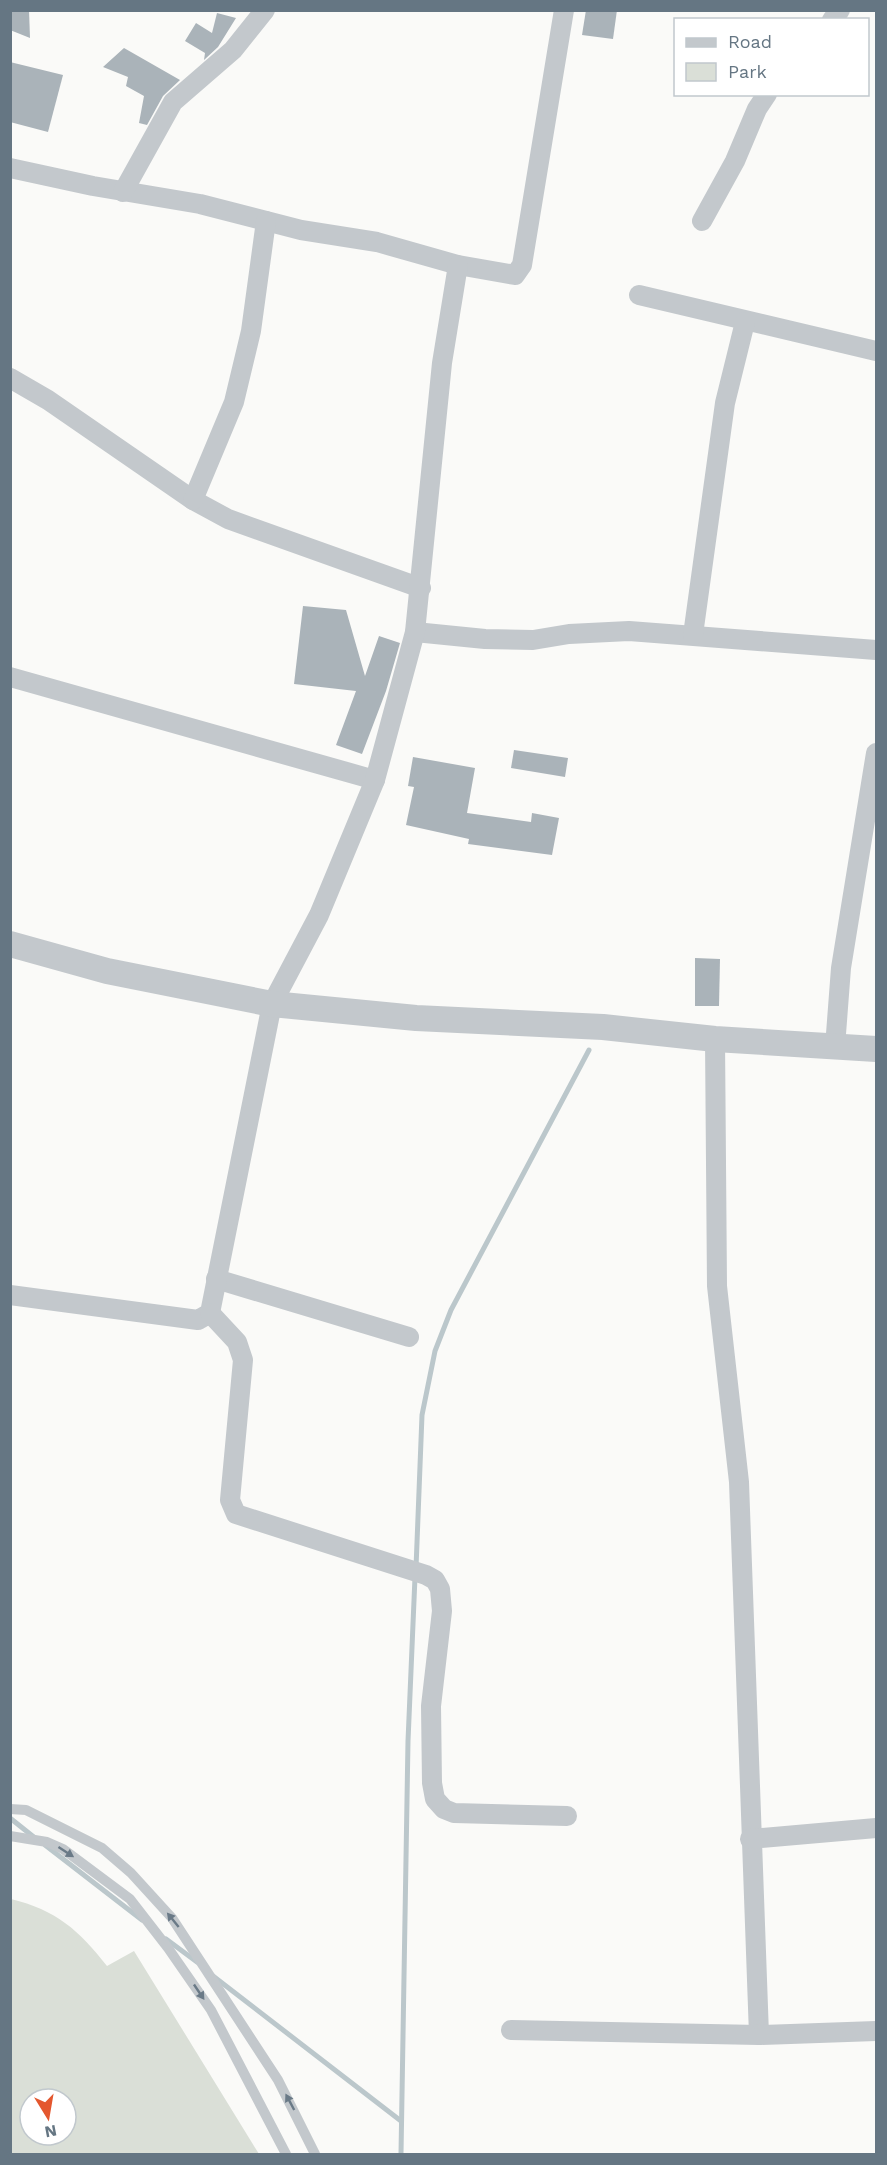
<svg xmlns="http://www.w3.org/2000/svg" width="887" height="2165" font-family="'Work Sans',sans-serif">
	<style>
		.park { fill: #dadfd7; fill-rule: evenodd }
		.lines { fill: none; stroke-linecap: round; stroke-linejoin: round }
		.stream { stroke: #bbc7cb; stroke-width: 5 }
		.building { fill: #aab3b9 }
		.service { stroke: #c3c8cc; stroke-width: 10 }
		.minor { stroke: #c3c8cc; stroke-width: 20 }
		.tertiary { stroke: #c3c8cc; stroke-width: 26 }
		.oneway { fill: #6a7a87 }
	</style>
	<rect width="100%" height="100%" fill="#fafaf8"/>
	<!-- park -->
	<path class="park" d="M11,1899c45,11 68,31 96,67l27,-15 125,203h-248zM30,2099h36v36h-36z"/>
	<g class="lines">
		<!-- stream -->
		<g class="stream">
			<polyline points="416,1568 422,1415 435,1351 451,1310 589,1050"/>
			<polyline points="10,1818 35,1838"/>
			<polyline points="45,1845 142,1920"/>
			<polyline points="166,1939 197,1962"/>
			<polyline points="213,1976 401,2121"/>
			<polyline points="401,2154 408,1741 415,1577"/>
		</g>
	</g>
	<!-- building -->
	<g class="building">
		<polygon points="10,10 29,10 30,38 10,30"/>
		<polygon points="586,10 617,10 613,39 582,35"/>
		<polygon points="217,13 236,18 218,47 204,60 205,53 185,41 196,23 212,33"/>
		<polygon points="124,48 180,80 163,96 147,125 139,123 144,96 126,86 128,77 103,67"/>
		<polygon points="10,62 63,75 48,132 10,122"/>
		<polygon points="303,606 346,610 365,676 379,636 400,643 386,691 362,754 336,745 356,691 294,684"/>
		<polygon points="514,750 568,758 565,777 511,768"/>
		<polygon points="413,757 475,768 467,813 531,822 532,813 559,818 552,855 468,844 469,839 406,825 414,787 408,786"/>
		<polygon points="695,958 720,959 719,1006 695,1006"/>
	</g>
	<g class="lines">
		<!-- service -->
		<g class="service">
			<polyline points="10,1809 26,1810 102,1848 131,1873 172,1918 278,2080 315,2154"/>
			<polyline points="10,1836 47,1842 63,1849 130,1899 168,1948 211,2010 286,2154"/>
		</g>
		<!-- minor -->
		<g class="minor">
			<polyline points="832,20 840,10"/>
			<polyline points="10,168 93,186 200,204 301,230 377,242 458,265 515,275 522,265 564,10"/>
			<polyline points="123,192 173,102 233,50 265,10"/>
			<polyline points="702,221 735,161 757,109 767,94"/>
			<polyline points="639,295 876,351"/>
			<polyline points="10,378 48,400 193,500 228,519 421,588"/>
			<polyline points="193,500 234,402 251,331 266,221"/>
			<polyline points="415,632 485,639 533,640 569,634 629,631 876,650"/>
			<polyline points="693,635 725,403 745,322"/>
			<polyline points="10,677 375,780"/>
			<polyline points="715,1039 717,1286 739,1482 759,2035"/>
			<polyline points="835,1047 841,968 876,753"/>
			<polyline points="216,1279 409,1337"/>
			<polyline points="10,1295 198,1320 210,1313 272,1004 319,915 375,780 415,632 442,363 458,265"/>
			<polyline points="210,1313 237,1342 243,1360 230,1500 236,1514 426,1575 435,1580 440,1589 442,1611 431,1706 432,1783 435,1799 444,1809 454,1813 567,1816"/>
			<polyline points="750,1839 876,1828"/>
			<polyline points="511,2030 759,2035 876,2031"/>
		</g>
		<!-- tertiary -->
		<polyline class="tertiary" points="10,944 107,971 272,1004 416,1018 603,1027 715,1039 876,1049"/>
	</g>
	<!-- one-way arrows -->
	<defs><path id="oneway-solid" d="M-6-.8H1V-3.2L6.5 0L1 3.2V.8H-6Z" transform="scale(1.5)"/></defs>
	<g class="oneway">
		<use href="#oneway-solid" transform="translate(66 1852) rotate(33)"/>
		<use href="#oneway-solid" transform="translate(173 1920) rotate(-129)"/>
		<use href="#oneway-solid" transform="translate(199 1992) rotate(56)"/>
		<use href="#oneway-solid" transform="translate(290 2102) rotate(-118)"/>
	</g>
	<!-- border -->
	<rect width="887" height="2165" fill="none" stroke="#657683" stroke-width="24"/>
	<!-- legend -->
	<rect x="674" y="18" width="195" height="78" fill="#ffffff" stroke="#c1c8cd" stroke-width="1.5"/>
	<rect x="686" y="38" width="30" height="9" fill="#c3c8cc" stroke="#c1c8cd" stroke-width="1.5"/>
	<text x="728" y="48" font-size="18" fill="#657683">Road</text>
	<rect x="686" y="63" width="30" height="18" fill="#dadfd7" stroke="#c1c8cd" stroke-width="1.5"/>
	<text x="728" y="78" font-size="18" fill="#657683">Park</text>
	<!-- north arrow -->
	<g transform="translate(48 2117) rotate(169)"><circle r="28" fill="#ffffff" stroke="#c1c8cd" stroke-width="1.5"/>
	<path d="M0-4.5L10 22L0 15L-10 22Z" fill="#e4572e"/>
	<text y="-9" font-size="16" font-weight="bold" text-anchor="middle" fill="#657683">N</text>
	</g>
</svg>
